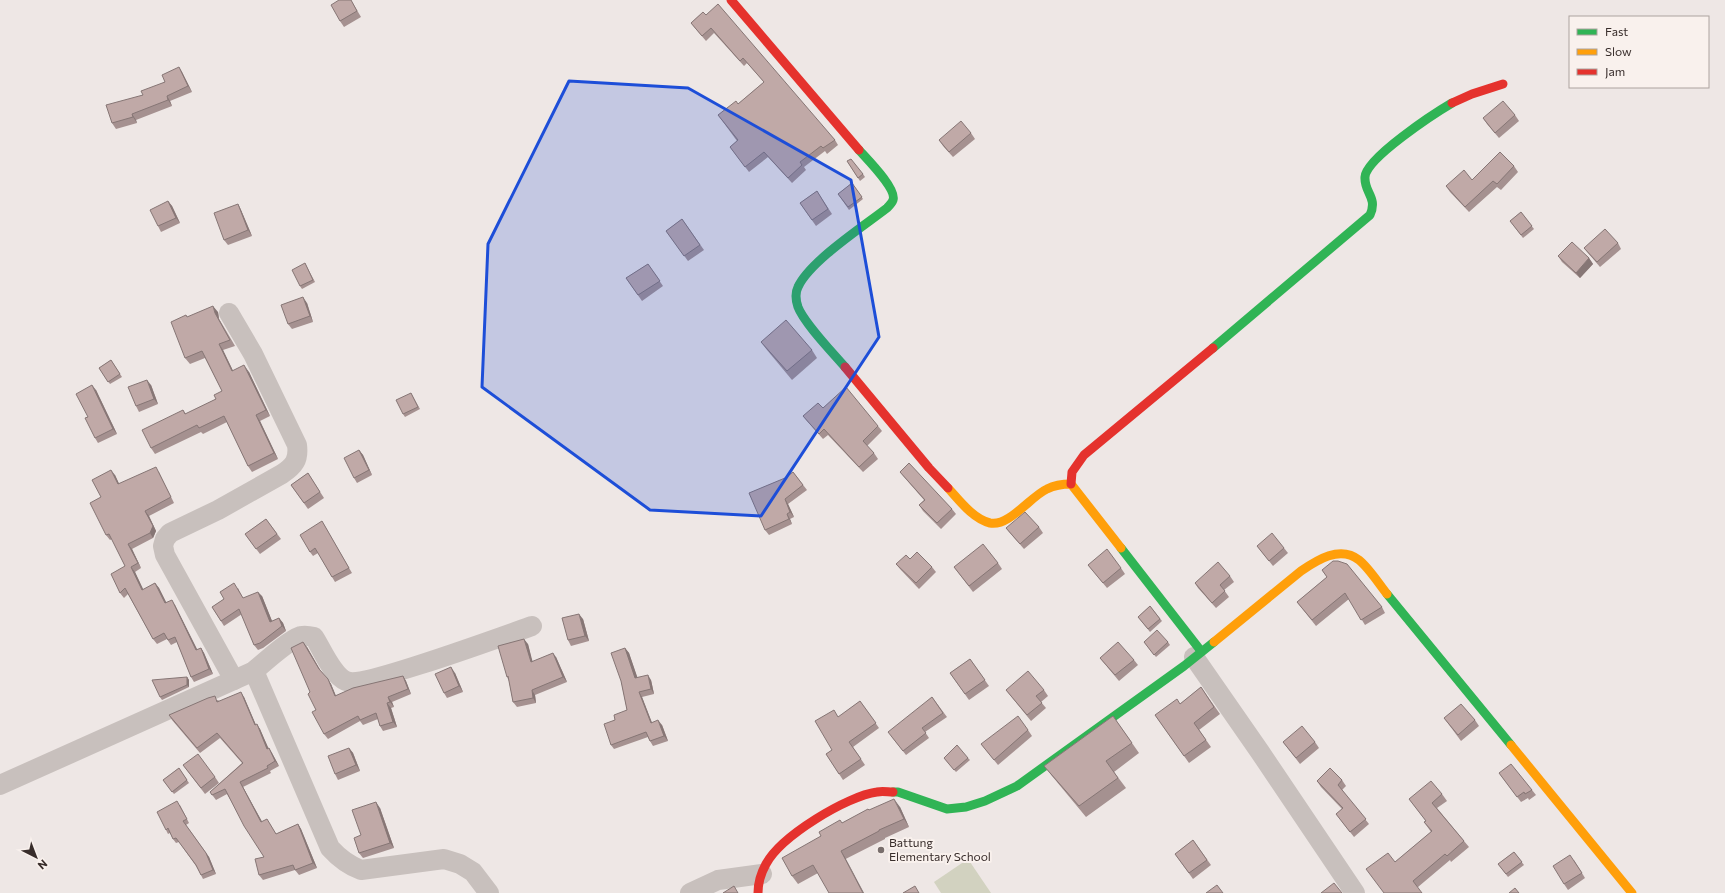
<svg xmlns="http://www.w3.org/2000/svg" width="1725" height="893" font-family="Commissioner,sans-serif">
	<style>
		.green { fill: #d2d2c0 }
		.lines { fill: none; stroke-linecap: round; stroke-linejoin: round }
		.street { stroke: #c8c0bd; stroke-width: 20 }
		.fast { stroke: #30b455; stroke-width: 9 }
		.slow { stroke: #ff9f0a; stroke-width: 9 }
		.jam { stroke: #e5322d; stroke-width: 9 }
		.wall { fill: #a59190 }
		.shaded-wall { fill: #867675 }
		.building { fill: #c0a9a7; stroke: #867675 }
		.marked { fill: #1d4ed8; fill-opacity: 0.2; stroke: #1d4ed8; stroke-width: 3; stroke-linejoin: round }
		.poi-dot { fill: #786e6c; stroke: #f9f1ed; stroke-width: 1.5 }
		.labels { text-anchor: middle; stroke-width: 4; stroke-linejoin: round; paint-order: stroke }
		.poi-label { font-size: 12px; fill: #382d2b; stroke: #f9f1ed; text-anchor: start }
	</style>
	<rect width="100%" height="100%" fill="#eee7e5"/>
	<!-- green -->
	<polygon class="green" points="968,859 991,893 941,893 934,882"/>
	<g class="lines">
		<!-- street -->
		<g class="street">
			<path d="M229,313l24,41 44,91c2,15 -3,21 -15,29l-64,36 -48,23 -5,6 -2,7 2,9 69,125"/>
			<polyline points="1194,657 1260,752 1355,893"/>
			<path d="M254,671l76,177c9,10 18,17 31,22l83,-11 16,5 13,8 16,21"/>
			<path d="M0,785l254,-114c12,-10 33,-30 47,-35 5,-1 9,0 13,1 8,12 18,38 32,44 17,7 160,-46 186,-55"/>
			<polyline points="690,893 718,880 762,874"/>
		</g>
		<!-- fast -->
		<g class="fast">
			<path d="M1213,348l157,-133c8,-18 -6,-22 -5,-38 1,-19 70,-64 87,-74"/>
			<path d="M845,367c-12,-14 -41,-44 -47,-60 -2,-6 -3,-14 0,-20 12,-26 66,-61 89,-79 2,-2 5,-5 6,-8 4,-11 -26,-41 -34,-50"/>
			<polyline points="1121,548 1201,651"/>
			<polyline points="1387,594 1511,745"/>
			<polyline points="893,792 898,792 947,809 966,807 985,801 1017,786 1184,666 1214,642"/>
		</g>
		<!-- slow -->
		<g class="slow">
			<path d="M948,488c11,12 25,31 42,35 19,4 41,-27 57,-34 8,-4 15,-5 24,-5l50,64"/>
			<path d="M1214,642l87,-71c16,-11 39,-26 58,-11 10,8 20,24 28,34"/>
			<polyline points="1511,745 1632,893"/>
		</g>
		<!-- jam -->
		<g class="jam">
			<polyline points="731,0 859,150"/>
			<polyline points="1452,103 1472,94 1503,84"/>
			<polyline points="845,367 929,468 948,488"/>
			<polyline points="1071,484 1072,472 1084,455 1213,348"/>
			<path d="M758,893c0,-10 3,-20 8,-29 15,-28 81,-68 111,-72 5,-1 11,0 16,0"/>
		</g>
	</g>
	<!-- wall -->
	<g class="wall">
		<polygon points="351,0 361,17 344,27 340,21"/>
		<polygon points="703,12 835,140 838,145 827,154 825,151 804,167 806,170 792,183 768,157 749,172 730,147 737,141 718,115 738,104 764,82 747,63 744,66 714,33 706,41 695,28 691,23"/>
		<polygon points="179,67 182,72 192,92 170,101 172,106 136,120 137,123 116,129 112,123 143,95 165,82"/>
		<polygon points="1515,115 1519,121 1499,138 1487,124 1483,118"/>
		<polygon points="971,133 975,139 953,157 943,146 939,140"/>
		<polygon points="847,161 863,174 865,177 860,181"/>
		<polygon points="1514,166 1518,172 1501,190 1497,187 1469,212 1450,192 1446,186 1472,180"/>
		<polygon points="852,183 863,199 849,210 838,194"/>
		<polygon points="817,191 832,214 816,226 800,203"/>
		<polygon points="168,201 172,206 180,223 161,232 158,226"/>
		<polygon points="238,204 241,210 252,236 228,245 224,240"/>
		<polygon points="1521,212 1534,229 1523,238 1510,221"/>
		<polygon points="682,219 704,250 688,261 666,231"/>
		<polygon points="1618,243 1621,249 1600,267 1588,253 1584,248"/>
		<polygon points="1558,256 1589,258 1593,264 1580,278 1562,262"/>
		<polygon points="305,263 315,282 302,289 300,286"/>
		<polygon points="648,264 663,286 642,301 626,278"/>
		<polygon points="307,303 313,322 292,329 288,324"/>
		<polygon points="218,312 219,319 235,346 223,350 233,371 249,372 270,416 260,421 278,459 252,472 248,466 227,422 203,434 201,432 155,454 151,448 183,410 186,414 216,399 222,391 205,358 190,364 185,358 188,317"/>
		<polygon points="761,342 812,350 817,358 792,380 767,350"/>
		<polygon points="111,360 122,377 110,384 99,368"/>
		<polygon points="151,385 158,404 139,412 136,406"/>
		<polygon points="96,390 117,434 98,443 95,438 88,417"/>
		<polygon points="411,393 420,409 405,417 403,414"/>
		<polygon points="823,408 878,426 882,431 867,446 874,453 878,459 863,472 828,435 823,439 807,421 803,416"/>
		<polygon points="359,450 363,455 372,475 357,483 354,478"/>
		<polygon points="159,472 174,503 149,516 156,531 153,538 132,549 141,568 135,572 143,590 155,583 159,588 166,602 175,605 197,650 201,648 204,653 213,674 194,682 191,677 177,642 171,645 167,639 157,644 153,639 128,594 124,598 120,593 125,566 112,539 110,540 106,535 101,497 115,475 119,484"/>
		<polygon points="793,472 807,490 788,504 794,517 790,519 792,524 769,535 765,530 785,478"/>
		<polygon points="900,472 952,509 956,514 941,529 923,511 919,505 924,500 904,477"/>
		<polygon points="308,473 324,498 308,509 291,485"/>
		<polygon points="266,519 281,539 260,554 245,534"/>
		<polygon points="322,521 352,573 335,582 318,553 313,556 310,552"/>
		<polygon points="1039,527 1043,533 1024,549 1010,533 1006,528"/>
		<polygon points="1257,546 1284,548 1288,553 1273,566"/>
		<polygon points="910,559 932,567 936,572 919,589 900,569 896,564"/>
		<polygon points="998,563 1002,569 973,592 954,567"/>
		<polygon points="1088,565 1121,568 1125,574 1107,588"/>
		<polygon points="1322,570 1382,607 1385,613 1365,625 1349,599 1316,626 1297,602 1327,577"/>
		<polygon points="1230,576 1234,582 1224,590 1229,597 1216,608 1198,588 1195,583"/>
		<polygon points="238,588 243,598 262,596 272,621 279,618 283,623 286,631 263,648 258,650 254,645 242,614 224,626 212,607 224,599"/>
		<polygon points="1150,606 1162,621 1150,632 1138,617"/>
		<polygon points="583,619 589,641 571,646 568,640"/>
		<polygon points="1144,642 1168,642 1170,645 1156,657"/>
		<polygon points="528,644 532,662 556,657 567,682 535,695 536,703 517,707 513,702 509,681 507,677"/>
		<polygon points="307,647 321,671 331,684 336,696 403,676 406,681 411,694 392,702 394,707 391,708 397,727 383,731 380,726 378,719 363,725 360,721 328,739 324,734 310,692"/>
		<polygon points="625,648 629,653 637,677 651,680 654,694 642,697 652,723 662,725 668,741 653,746 650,741 648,737 614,749 611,745 615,720 627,710 621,681"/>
		<polygon points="1100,658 1134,660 1138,665 1119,681 1104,663"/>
		<polygon points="970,659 989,686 969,700 950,673"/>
		<polygon points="455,673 463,692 447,698 444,693"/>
		<polygon points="187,677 189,680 189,687 162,700 160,697"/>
		<polygon points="1201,687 1220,714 1199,730 1211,747 1189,763 1155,715 1180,704"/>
		<polygon points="1006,690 1044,690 1048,696 1041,702 1046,708 1031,721"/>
		<polygon points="244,697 256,725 260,729 268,748 269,748 272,753 279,766 270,771 271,773 243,787 262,822 270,824 276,834 298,824 301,829 317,868 299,875 295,870 263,880 259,875 264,857 227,794 216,800 210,792 242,763 220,738 200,753 172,720 169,715 218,700 219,701"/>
		<polygon points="932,697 947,717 925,732 929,738 906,755 891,736"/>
		<polygon points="860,701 879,728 853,747 865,765 843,780 826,754 832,750 839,717"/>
		<polygon points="1113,716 1139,753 1114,772 1126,788 1086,817 1052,776 1044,766"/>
		<polygon points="1444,718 1475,720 1479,726 1461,741"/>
		<polygon points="1028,730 1032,736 998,765 981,744"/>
		<polygon points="1283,742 1315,742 1319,748 1300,764"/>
		<polygon points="349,748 353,753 360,771 338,780 335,774"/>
		<polygon points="944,758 968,758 970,760 956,772"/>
		<polygon points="183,765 215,777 219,783 205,794"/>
		<polygon points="179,768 189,783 174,794 163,780"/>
		<polygon points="1499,773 1532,790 1536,795 1529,800 1528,798 1521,802"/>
		<polygon points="1342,780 1346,786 1342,790 1369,824 1354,837 1336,814 1342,809 1321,787 1317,781"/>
		<polygon points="1442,794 1447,801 1437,808 1464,841 1469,847 1451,862 1450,860 1418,887 1384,893 1395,862 1431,832 1424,822 1426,821 1409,799"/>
		<polygon points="180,805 189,823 186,825 209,857 216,874 203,879 201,875 196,866 179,842 176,843 173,839 170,833 168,834 166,830"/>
		<polygon points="900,807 909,827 885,838 885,839 818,873 798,884 792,876 821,836 842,823 869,810"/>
		<polygon points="380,808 394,848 363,858 359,853 361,835"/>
		<polygon points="1193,840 1211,865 1193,879 1175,854"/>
		<polygon points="1514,852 1524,865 1508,877 1498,864"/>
		<polygon points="1574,860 1585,878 1568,890 1564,884"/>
	</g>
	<!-- shaded-wall -->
	<g class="shaded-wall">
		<polygon points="179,67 182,72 192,92 188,86"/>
		<polygon points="167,96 170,101 172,106 168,100"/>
		<polygon points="132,114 136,120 137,123 133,117"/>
		<polygon points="168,201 172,206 180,223 176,218"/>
		<polygon points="238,204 241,210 252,236 248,230"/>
		<polygon points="1589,258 1593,264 1580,278 1576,273"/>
		<polygon points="303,297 307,303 313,322 310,316"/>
		<polygon points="213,306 218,312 219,319 235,346 215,313"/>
		<polygon points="219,344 223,350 236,377 232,371"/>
		<polygon points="244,365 249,372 270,416 266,410"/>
		<polygon points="147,380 151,385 158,404 154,399"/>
		<polygon points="92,385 96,390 117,434 113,429"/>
		<polygon points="256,415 260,421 278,459 274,453"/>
		<polygon points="359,450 363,455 372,475 369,470"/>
		<polygon points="111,470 115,475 122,490 118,484"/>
		<polygon points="785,499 788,504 794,517 790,512"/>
		<polygon points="145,511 149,516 156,531 153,538 150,533"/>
		<polygon points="787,514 790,519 792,524 789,519"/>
		<polygon points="128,544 132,549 141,568 138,563"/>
		<polygon points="131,567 135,572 146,595 142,590"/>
		<polygon points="155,583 159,588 169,608 165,603"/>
		<polygon points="258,592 262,596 274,626 270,622"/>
		<polygon points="172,600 175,605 200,655 196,650"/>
		<polygon points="579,614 583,619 589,641 585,636"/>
		<polygon points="279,618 283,623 286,631 282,626"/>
		<polygon points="524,639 528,644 534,667 531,662"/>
		<polygon points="303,642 307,647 322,674 319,669"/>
		<polygon points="201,648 204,653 213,674 209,669"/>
		<polygon points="625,648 629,653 639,682 635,678"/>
		<polygon points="553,653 556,657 567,682 563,677"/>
		<polygon points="451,667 455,673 463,692 459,686"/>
		<polygon points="648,675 651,680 654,694 651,689"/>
		<polygon points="403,676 406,681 411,694 408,689"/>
		<polygon points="187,677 189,680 189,687 187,685"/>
		<polygon points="328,679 331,684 338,701 335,696"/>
		<polygon points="532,690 535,695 536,703 533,698"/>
		<polygon points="241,692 244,697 258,730 255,725"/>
		<polygon points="639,692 642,697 654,728 651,723"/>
		<polygon points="388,697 392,702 394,707 390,702"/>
		<polygon points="387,703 391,708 397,727 393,722"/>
		<polygon points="658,720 662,725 668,741 664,736"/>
		<polygon points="257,724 260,729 271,754 267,749"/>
		<polygon points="269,748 272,753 279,766 275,761"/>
		<polygon points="349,748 353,753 360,771 356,765"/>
		<polygon points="240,782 243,787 265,827 261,822"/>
		<polygon points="894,799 900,807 909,827 904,819"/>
		<polygon points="376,802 380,808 394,848 390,843"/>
		<polygon points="298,824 301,829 317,868 313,863"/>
		<polygon points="841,851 846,859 864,893 863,893"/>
		<polygon points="206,853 209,857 216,874 213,870"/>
	</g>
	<!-- building -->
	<g class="building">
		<polygon points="339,0 351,0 357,11 340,21 331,5"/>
		<polygon points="718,4 835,140 823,148 821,146 800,162 802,165 788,178 764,152 745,167 730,147 738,140 718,115 736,101 738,104 764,82 743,58 740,61 711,28 702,36 691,23 703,12 706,15"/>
		<polygon points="179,67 188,86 167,96 168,100 132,114 133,117 112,123 106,105 143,95 141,91 165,82 162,75"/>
		<polygon points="1503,101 1515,115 1495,133 1483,118"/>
		<polygon points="961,121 971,133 949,152 939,140"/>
		<polygon points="1500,152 1514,166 1497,184 1493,181 1465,207 1446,186 1464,170 1472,180"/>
		<polygon points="851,159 863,174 858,178 847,161"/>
		<polygon points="852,183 862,197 848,207 838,194"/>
		<polygon points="817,191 828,209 812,220 800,203"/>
		<polygon points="168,201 176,218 158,226 150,210"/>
		<polygon points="238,204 248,230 224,240 214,213"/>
		<polygon points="1521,212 1532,226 1521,235 1510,221"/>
		<polygon points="682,219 700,245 684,256 666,231"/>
		<polygon points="1605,229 1618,243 1597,262 1584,248"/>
		<polygon points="1572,242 1589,258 1576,273 1558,256"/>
		<polygon points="305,263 313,280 300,286 292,270"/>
		<polygon points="648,264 660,281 638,295 626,278"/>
		<polygon points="303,297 310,316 288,324 281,305"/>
		<polygon points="213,306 215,313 230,340 219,344 232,371 244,365 266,410 256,415 274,453 248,466 224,416 199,428 197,425 151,448 142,430 183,410 185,414 216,399 214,395 222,391 202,351 185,358 171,322 186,315 187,317"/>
		<polygon points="786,320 812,350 787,371 761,342"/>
		<polygon points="111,360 120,374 108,382 99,368"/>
		<polygon points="147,380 154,399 136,406 128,387"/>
		<polygon points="92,385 113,429 95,438 85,418 88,417 76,394"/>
		<polygon points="846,387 878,426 863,441 874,453 859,467 824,429 819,434 803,416 818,403 823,408"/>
		<polygon points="411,393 418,407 403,414 396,400"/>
		<polygon points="359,450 369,470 354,478 344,458"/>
		<polygon points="909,463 952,509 937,523 919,505 925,500 900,472"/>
		<polygon points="156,467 171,497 145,511 153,526 150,533 128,544 138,563 131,567 142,590 155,583 165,603 172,600 196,650 201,648 209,669 191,677 175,637 168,640 164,633 153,639 125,588 120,593 111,574 125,566 109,534 106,535 90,503 101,497 92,480 111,470 118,484"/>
		<polygon points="793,472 803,485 785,499 790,512 787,514 789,519 765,530 749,493 785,478"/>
		<polygon points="308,473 320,492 304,503 291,485"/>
		<polygon points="1025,512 1039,527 1020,544 1006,528"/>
		<polygon points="266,519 277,534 256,549 245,534"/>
		<polygon points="322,521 349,568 332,577 315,548 310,552 300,535"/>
		<polygon points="1272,533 1284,548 1269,561 1257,546"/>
		<polygon points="983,544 998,563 969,586 954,567"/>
		<polygon points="1107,549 1121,568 1103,583 1088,565"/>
		<polygon points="917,552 932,567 916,583 896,564 906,555 910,559"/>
		<polygon points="1333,561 1338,561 1347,564 1382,607 1361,620 1345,593 1312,620 1297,602 1327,577 1322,570"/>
		<polygon points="1218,562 1230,576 1220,585 1225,591 1212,603 1195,583"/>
		<polygon points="234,583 243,598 258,592 270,622 279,618 282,626 260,643 254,645 239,609 221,621 212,607 224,599 220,592"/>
		<polygon points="1150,606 1160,619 1148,629 1138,617"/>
		<polygon points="579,614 585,636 568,640 562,618"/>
		<polygon points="1157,630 1168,642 1154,655 1144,642"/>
		<polygon points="524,639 531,662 553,653 563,677 532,690 533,698 513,702 508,676 507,677 498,646"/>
		<polygon points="303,642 319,669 328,679 335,696 353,688 403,676 408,689 388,697 390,702 387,703 393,722 380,726 376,713 360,720 358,716 324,734 312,712 316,710 308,694 310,692 291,648"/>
		<polygon points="1118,642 1134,660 1115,675 1100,658"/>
		<polygon points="625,648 635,678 648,675 651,689 639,692 651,723 658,720 664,736 650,741 646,732 611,745 604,724 615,720 614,715 627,710 621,681 611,653"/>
		<polygon points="970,659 985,680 965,694 950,673"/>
		<polygon points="451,667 459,686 444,693 435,674"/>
		<polygon points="1028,671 1044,690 1036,696 1042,703 1027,715 1006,690"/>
		<polygon points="187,677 187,685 160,697 152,680"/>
		<polygon points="1201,687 1214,707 1194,723 1206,740 1184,756 1155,715 1177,699 1180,704"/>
		<polygon points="241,692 255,725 257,724 267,749 269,748 275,761 267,766 268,768 240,782 261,822 267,819 276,834 298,824 313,863 295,870 293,865 259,875 255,859 264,857 244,826 225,789 212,795 210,792 243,763 217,733 197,748 169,715 208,698 215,696 217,702"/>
		<polygon points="932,697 943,713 922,728 926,733 903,751 888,732"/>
		<polygon points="860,701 876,723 849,742 861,759 839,774 826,754 832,750 815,721 834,710 838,717"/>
		<polygon points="1461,704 1475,720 1458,735 1444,718"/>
		<polygon points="1018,716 1028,730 994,760 981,744"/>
		<polygon points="1113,716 1132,743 1106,761 1118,778 1079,806 1044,766"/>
		<polygon points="1302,726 1315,742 1296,758 1283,742"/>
		<polygon points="957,745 968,758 954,770 944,758"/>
		<polygon points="349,748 356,765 335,774 328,756"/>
		<polygon points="198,754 215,777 201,788 183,765"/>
		<polygon points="1511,764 1532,790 1525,794 1524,792 1517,797 1499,773"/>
		<polygon points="179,768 187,780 172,792 163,780"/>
		<polygon points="1330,768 1342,780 1338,785 1366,819 1350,832 1336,814 1343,808 1317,781"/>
		<polygon points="1431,781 1442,794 1432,803 1464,841 1447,856 1445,854 1413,881 1422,893 1384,893 1366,869 1388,853 1395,862 1432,831 1424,822 1426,821 1409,799"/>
		<polygon points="894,799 904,819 879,830 879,831 841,851 863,893 829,893 813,865 792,876 782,858 821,836 819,832 840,820 842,823 868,809 869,810"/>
		<polygon points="177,801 187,819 183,821 206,853 213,870 201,875 196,865 176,838 173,839 168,828 166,830 157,812"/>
		<polygon points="376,802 390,843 359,853 354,838 361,835 352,810"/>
		<polygon points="1193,840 1207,860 1189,873 1175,854"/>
		<polygon points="1514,852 1522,862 1506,874 1498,864"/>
		<polygon points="1570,855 1582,873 1564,884 1553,866"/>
		<polygon points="1334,883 1342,893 1321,893"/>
		<polygon points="1217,885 1223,893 1206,893"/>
		<polygon points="734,886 738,893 723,893"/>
		<polygon points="915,886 919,893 903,893"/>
		<polygon points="1515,888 1519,893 1509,893"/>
	</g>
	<!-- marked area -->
	<path class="marked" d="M569,81l119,7 163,92 28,157 -118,179 -111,-6 -168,-123 6,-143z"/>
	<!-- markers -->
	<circle class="poi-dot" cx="881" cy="850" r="4"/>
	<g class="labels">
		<!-- poi labels -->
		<g class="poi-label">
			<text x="889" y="847">Battung<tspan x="889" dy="14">Elementary School</tspan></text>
		</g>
	</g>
	<!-- legend -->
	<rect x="1569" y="16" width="140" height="72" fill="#f9f1ed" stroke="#aca39f"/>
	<rect x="1577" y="29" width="20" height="6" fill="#30b455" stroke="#aca39f"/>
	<text x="1605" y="36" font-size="12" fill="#382d2b">Fast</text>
	<rect x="1577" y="49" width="20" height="6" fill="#ff9f0a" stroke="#aca39f"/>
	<text x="1605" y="56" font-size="12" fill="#382d2b">Slow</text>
	<rect x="1577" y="69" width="20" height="6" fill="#e5322d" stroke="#aca39f"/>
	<text x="1605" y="76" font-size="12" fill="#382d2b">Jam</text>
	<!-- north arrow -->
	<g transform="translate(36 857) rotate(138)" stroke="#f9f1ed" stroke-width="3" paint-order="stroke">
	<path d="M0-3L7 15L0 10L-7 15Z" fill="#382d2b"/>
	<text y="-6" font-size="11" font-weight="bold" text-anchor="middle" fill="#382d2b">N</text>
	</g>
</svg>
